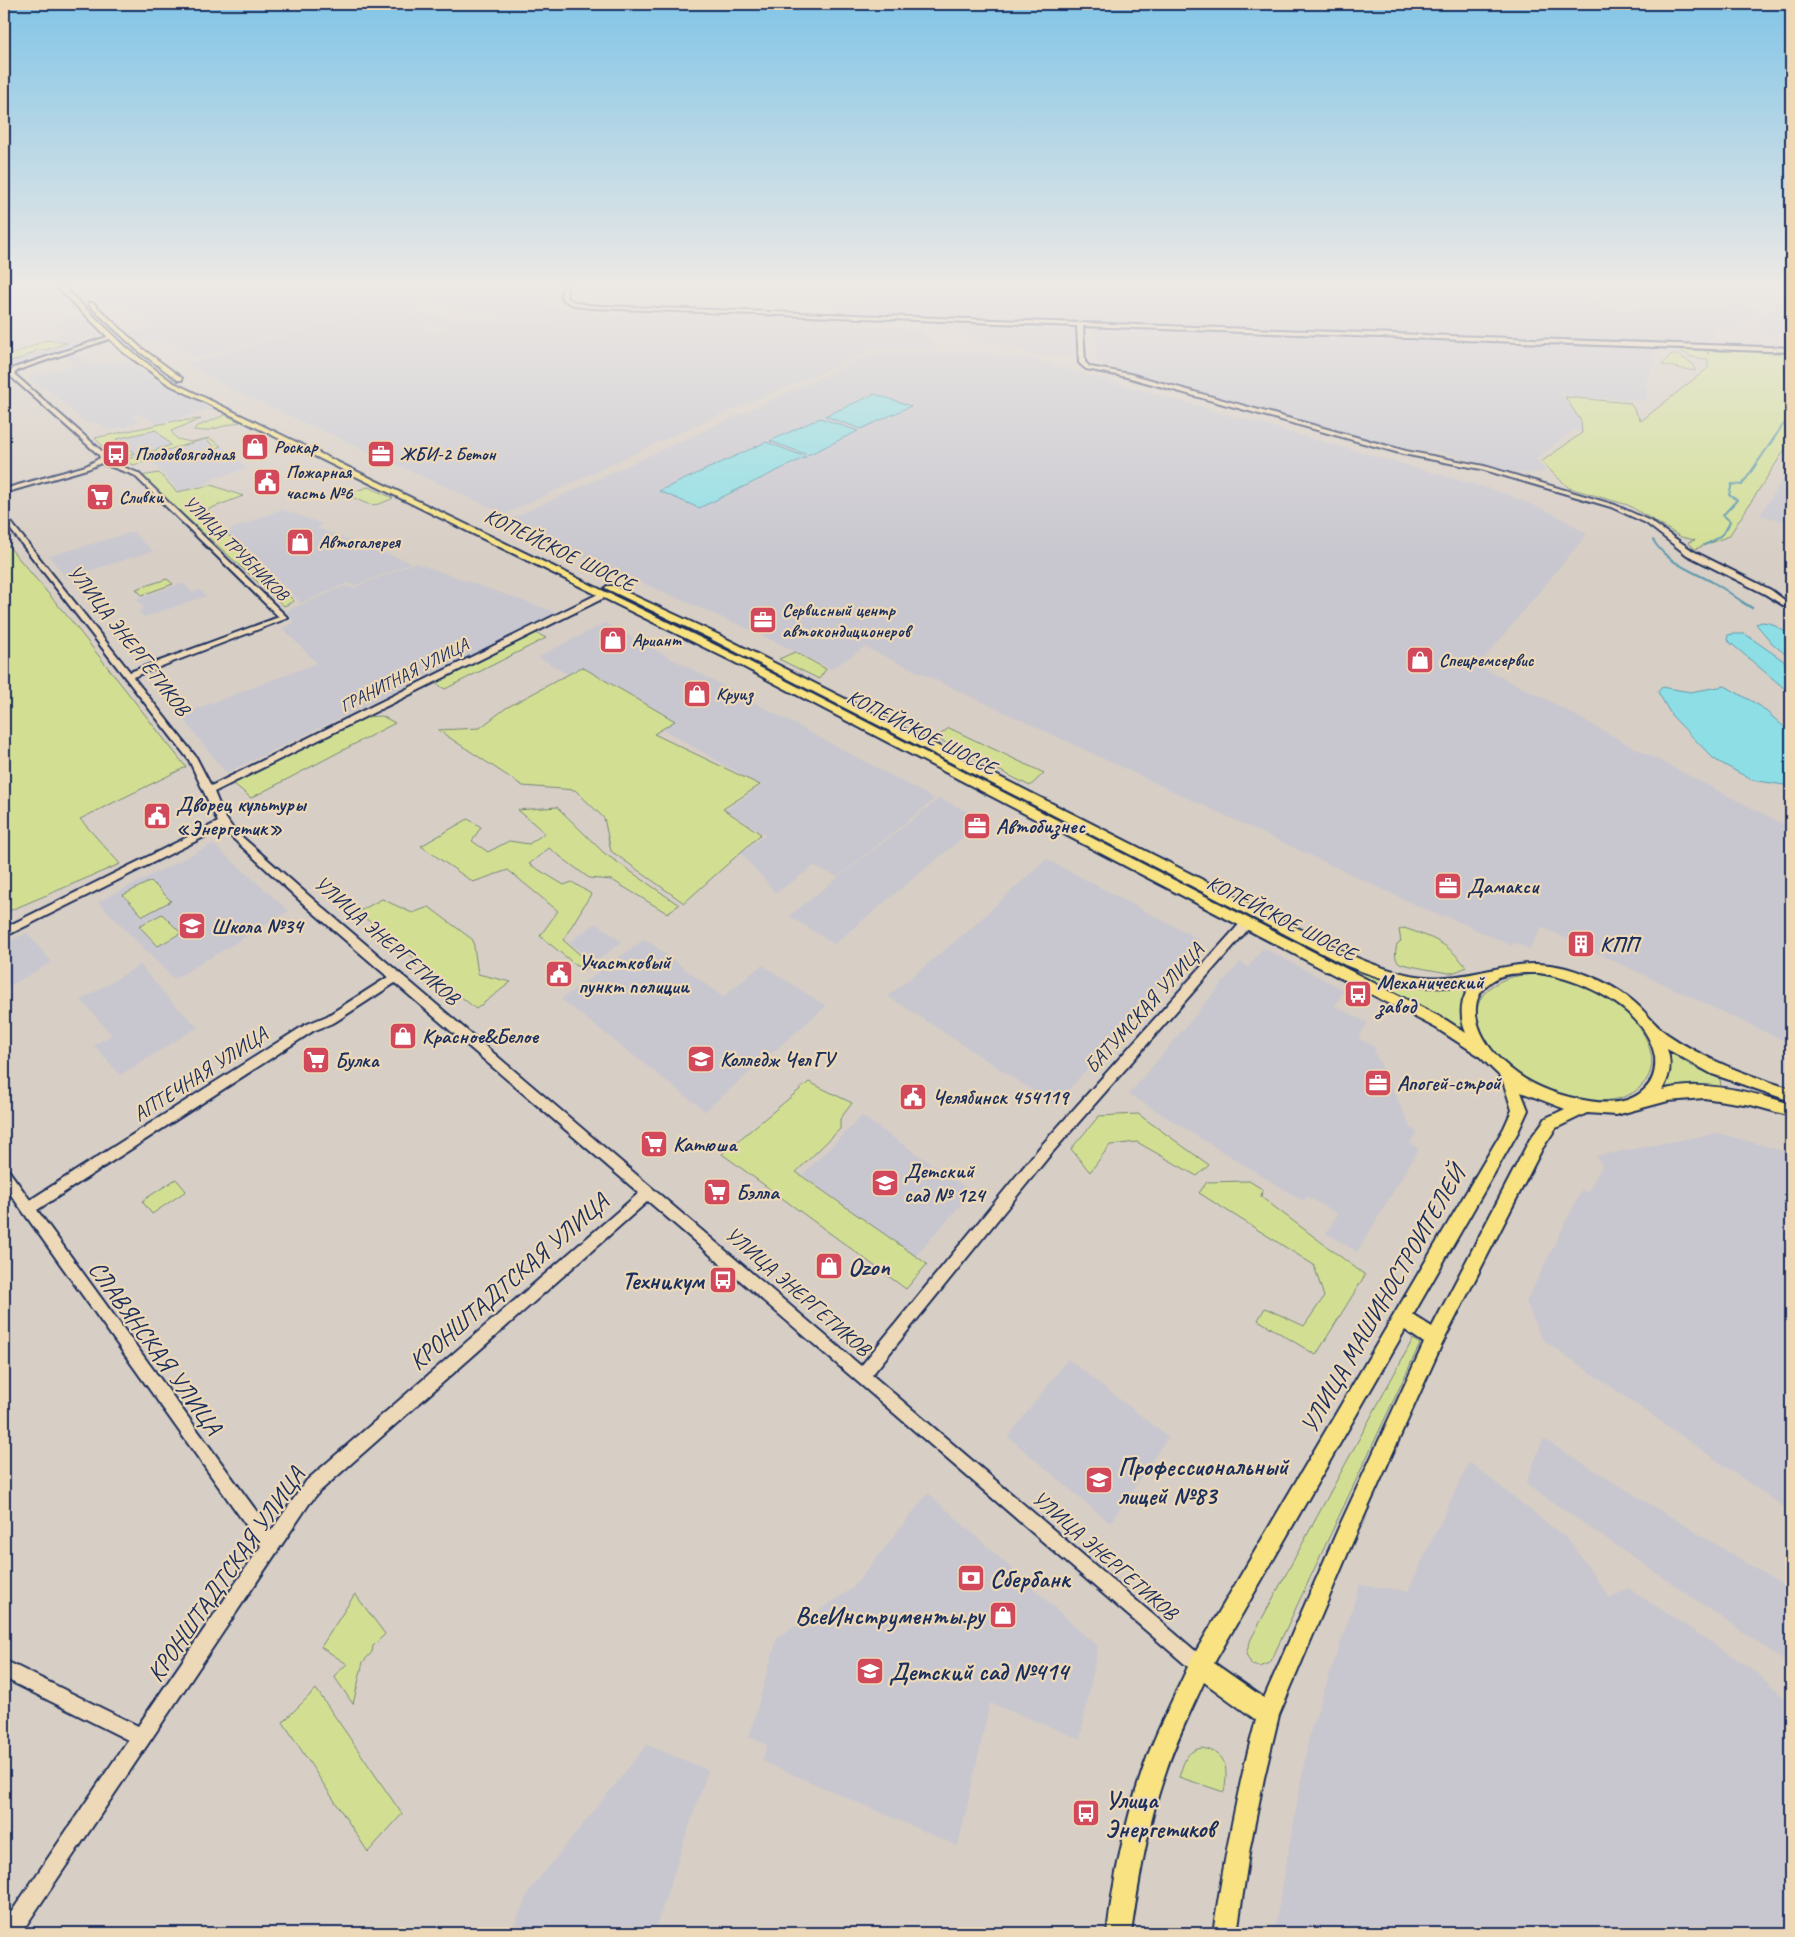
<svg xmlns="http://www.w3.org/2000/svg" width="1795" height="1937" font-family="Caveat,sans-serif">
	<style>
		.built { fill: #c8c7cf; fill-rule: evenodd }
		.green { fill: #d2df93; stroke: #768778 }
		.water { fill: #8ddfe5; stroke: #5f99af }
		.lines { fill: none; stroke-linecap: round; stroke-linejoin: round }
		.stream-far2 { stroke: #5f99af; stroke-width: 1 }
		.stream-far1 { stroke: #5f99af; stroke-width: 2 }
		.stream { stroke: #5f99af; stroke-width: 2.5 }
		.minor-casing { stroke: #1b2f5e; stroke-width: 4 }
		.major-casing { stroke: #1b2f5e; stroke-width: 4 }
		.minor { fill: #edd9b7; fill-rule: evenodd }
		.major { fill: #f8e281; fill-rule: evenodd }
		.labels { text-anchor: middle; stroke-width: 4.5; stroke-linejoin: round; paint-order: stroke }
		.far-poi-label { font-size: 18px; font-weight: bold; fill: #1b2f5e; stroke: #edd9b7; text-anchor: start }
		.far-street-label { font-size: 18px; fill: #1b2f5e; stroke: #edd9b7 }
		.street-label { font-size: 21px; fill: #1b2f5e; stroke: #edd9b7 }
		.poi-label { font-size: 21px; font-weight: bold; fill: #1b2f5e; stroke: #edd9b7; text-anchor: start }
		.near-poi-label { font-size: 25px; font-weight: bold; fill: #1b2f5e; stroke: #edd9b7; text-anchor: start }
		.near-street-label { font-size: 25px; fill: #1b2f5e; stroke: #edd9b7 }
	</style>
	<rect width="100%" height="100%" fill="#d7cec5"/>
	<filter id="ink" filterUnits="userSpaceOnUse"><feTurbulence type="fractalNoise" baseFrequency=".02" numOctaves="2"/><feDisplacementMap in="SourceGraphic" scale="10" xChannelSelector="R" yChannelSelector="G"/><feConvolveMatrix kernelMatrix="1 2 1 2 8 2 1 2 1" color-interpolation-filters="sRGB"/></filter>
	<g filter="url(#ink)">
		<!-- built -->
		<g class="built">
			<path d="M83,287h472l-13,9 4,8 11,6 35,1 -4,5 29,1 4,-4 186,4 114,13 16,20 -84,-2 18,3 -180,76 -186,87 -276,-126 -42,-24 190,-56 -12,-2v1l5,2 -174,49 -16,-9 -11,-10 -28,3 -10,-9 23,-6 -10,-11 -17,-13 -24,2zM432,289l-3,7 4,5 38,13 35,3 -3,2 117,9 -173,-9 -25,-7v10l27,7 -21,6 -9,-16 -30,-7 20,3 9,-4 -2,-21z"/>
			<polygon points="866,287 1774,287 1775,289 1771,300 1681,296 1673,299 1680,305 1624,298 1619,295 1589,295 1602,309 1698,310 1742,305 1759,309 1748,320 1738,326 1717,328 1718,329 1706,344 926,318 913,304 922,317 837,311 840,303 860,303"/>
			<polygon points="1782,301 1791,301 1791,333 1769,334 1755,328 1760,323 1757,322 1761,317"/>
			<polygon points="79,317 99,335 82,340 89,342 14,366 5,363 68,343 51,340 63,331 53,322"/>
			<polygon points="935,324 1076,329 1075,356 1037,355 936,326"/>
			<polygon points="1096,329 1506,343 1508,345 1521,346 1518,342 1652,348 1655,353 1649,356 1656,359 1645,384 1648,398 1645,400 1574,397 1559,392 1581,421 1583,433 1573,430 1536,459 1546,472 1517,473 1439,452 1425,451 1388,444 1104,365 1096,361"/>
			<polygon points="977,352 1029,358 1501,492 1555,514 1587,534 1478,666 1544,698 1629,745 1791,828 1791,1044 1542,927 1529,949 1514,942 1512,946 1444,915 1442,917 865,647 831,669 753,631 521,530 525,527 508,520 874,353"/>
			<polygon points="75,354 91,365 117,360 122,365 130,363 157,381 211,409 157,424 139,413 132,415 139,422 109,431 99,423 86,423 48,389 39,386 30,377 75,366 70,361 72,360 65,356"/>
			<polygon points="159,429 175,446 132,459 110,440"/>
			<polygon points="207,440 217,448 224,447 247,468 207,481 208,483 180,491 155,465 147,461 151,460 147,456"/>
			<polygon points="1791,467 1791,523 1760,515"/>
			<polygon points="282,509 322,524 317,528 412,563 354,586 348,583 301,603 249,552 224,532"/>
			<polygon points="133,532 153,551 66,578 49,556"/>
			<polygon points="415,563 558,613 226,773 180,715 317,663 282,628 294,623 286,611 345,586 353,588"/>
			<polygon points="183,583 192,593 200,590 206,596 144,617 138,611 145,608 136,599"/>
			<polygon points="605,623 935,799 838,877 814,866 776,893 740,852 766,835 726,810 761,786 538,657"/>
			<polygon points="940,798 984,820 834,944 789,916"/>
			<polygon points="213,844 289,911 174,979 98,902"/>
			<polygon points="1046,859 1198,939 1128,1018 1122,1030 1055,1105 888,996 968,931"/>
			<polygon points="596,923 622,942 595,962 569,943"/>
			<polygon points="27,933 52,962 4,989 4,943"/>
			<polygon points="645,939 723,997 762,965 826,1006 705,1111 561,999"/>
			<polygon points="1263,948 1344,990 1335,1006 1368,1023 1358,1038 1376,1048 1374,1051 1411,1128 1417,1132 1410,1143 1419,1149 1357,1252 1326,1233 1338,1214 1307,1196 1303,1201 1129,1094 1240,962 1248,967"/>
			<polygon points="140,965 172,1002 198,1027 120,1075 94,1045 112,1035 81,1000"/>
			<polygon points="862,1116 972,1192 913,1259 802,1175"/>
			<polygon points="1718,1133 1791,1153 1791,1512 1542,1339 1526,1302 1582,1189 1588,1193 1602,1165 1596,1156"/>
			<polygon points="1068,1359 1168,1437 1110,1523 1008,1437"/>
			<polygon points="1543,1439 1791,1590 1791,1667 1771,1651 1526,1484"/>
			<polygon points="1469,1462 1570,1541 1610,1599 1628,1588 1752,1669 1791,1704 1791,1933 1274,1933 1309,1736 1360,1585 1408,1591"/>
			<polygon points="928,1493 1098,1647 1080,1739 990,1703 958,1846 762,1761 767,1745 749,1737 777,1638 852,1589"/>
			<polygon points="647,1745 708,1770 654,1933 511,1933 529,1891"/>
		</g>
		<!-- green -->
		<g class="green">
			<path d="M47,340l20,3 -21,7h-9c-9,6 -20,12 -33,11v-3z"/>
			<polygon points="1679,349 1705,350 1708,354 1709,349 1791,352 1791,440 1729,536 1695,549 1688,542 1695,540 1681,537 1628,505 1569,488 1541,462 1582,433 1581,421 1565,397 1630,403 1641,421 1708,368 1708,359 1691,357"/>
			<polygon points="1671,354 1680,356 1693,364 1695,371 1662,365"/>
			<polygon points="225,415 240,422 205,431 194,430 196,427"/>
			<polygon points="201,419 171,431 177,439 191,442 209,438 221,446 216,448 206,439 146,456 142,463 132,465 125,460 171,445 156,430 116,439 134,453 126,456 116,451 108,452 95,438 175,421"/>
			<polygon points="159,473 177,492 211,485 243,496 201,512 226,533 294,601 284,606 141,476"/>
			<path d="M368,487l25,11c-20,10 -22,8 -41,-1l4,-6z"/>
			<polygon points="4,541 73,623 186,767 80,819 120,864 4,913"/>
			<polygon points="167,579 173,584 142,595 136,589"/>
			<polygon points="637,605 686,627 1344,964 1342,966 683,628 636,606"/>
			<polygon points="536,633 546,638 445,689 435,683"/>
			<polygon points="795,652 826,669 819,679 779,659"/>
			<polygon points="582,667 675,721 654,734 760,785 723,809 761,834 684,903 611,851 604,818 575,790 523,786 438,730 480,728 506,708"/>
			<polygon points="382,716 395,723 251,798 233,783 364,717"/>
			<polygon points="949,728 1044,773 1030,786 936,738"/>
			<polygon points="557,807 604,853 679,905 667,913 612,880 589,878 549,848 529,864 564,885 572,882 591,894 563,940 592,965 582,970 540,936 558,911 508,870 473,882 421,846 468,819 481,827 472,841 488,852 509,841 529,844 545,833 518,810"/>
			<polygon points="151,881 171,901 143,916 123,895"/>
			<polygon points="382,899 412,913 429,907 473,940 478,974 511,982 476,1009 358,912"/>
			<polygon points="162,914 181,933 158,946 139,926"/>
			<path d="M1404,928c29,10 43,14 62,39 -4,2 -10,5 -15,6 -5,0 -48,-8 -51,-10 -7,-4 -4,-13 -3,-19l4,-3 -2,-11z"/>
			<path d="M1350,967c42,17 74,28 120,18 -11,14 -10,29 -6,45l-116,-61z"/>
			<path d="M1535,974c43,5 107,32 116,80 2,11 0,22 -9,31 -10,12 -27,15 -41,16 -35,0 -72,-14 -97,-38 -46,-42 -32,-87 31,-89z"/>
			<polygon points="1665,1049 1692,1066 1720,1079 1721,1087 1693,1084 1666,1087 1671,1071"/>
			<polygon points="809,1082 852,1103 840,1119 840,1129 796,1172 927,1264 906,1289 722,1154"/>
			<polygon points="1138,1114 1209,1165 1197,1176 1137,1142 1110,1145 1090,1172 1071,1149 1099,1116"/>
			<polygon points="176,1179 186,1191 152,1214 142,1201"/>
			<polygon points="1249,1181 1262,1189 1261,1197 1365,1275 1316,1355 1258,1320 1265,1308 1304,1326 1324,1297 1314,1265 1199,1193 1207,1182"/>
			<polygon points="1413,1339 1420,1344 1270,1663 1260,1667 1252,1665 1246,1654 1251,1639"/>
			<polygon points="355,1594 385,1634 373,1646 372,1652 363,1662 353,1704 334,1676 347,1664 321,1647"/>
			<polygon points="316,1689 402,1814 368,1852 283,1722"/>
			<path d="M1202,1748c26,5 26,21 22,44l-45,-15c5,-14 6,-26 23,-29z"/>
		</g>
		<!-- water -->
		<g class="water">
			<polygon points="875,394 911,406 861,429 825,416"/>
			<polygon points="820,418 858,431 808,455 770,441"/>
			<polygon points="766,442 806,457 699,508 659,491"/>
			<polygon points="1762,622 1770,623 1791,635 1791,659 1772,643 1756,624"/>
			<polygon points="1733,634 1745,634 1791,666 1791,694 1727,640 1728,635"/>
			<polygon points="1725,686 1760,706 1791,733 1791,786 1752,780 1714,759 1672,716 1658,692 1662,687 1690,692"/>
		</g>
		<g class="lines">
			<!-- stream-far2 -->
			<polyline class="stream-far2" points="1782,426 1791,413"/>
			<!-- stream-far1 -->
			<g class="stream-far1">
				<path d="M1653,540c14,23 38,30 61,43 11,6 20,13 30,20"/>
				<path d="M1704,545c12,-5 22,-11 26,-24l-7,-6 14,-15 -8,-5 3,-11 10,1 41,-60"/>
			</g>
			<!-- stream -->
			<polyline class="stream" points="1742,602 1752,608"/>
			<!-- minor casing -->
			<g class="minor-casing">
				<g id="minor">
					<path d="M563,287h4l-1,10c9,7 21,8 33,9l1192,42v4l-708,-26 2,36 5,5 40,7 276,77 78,15 131,39 35,16 43,30 78,39 20,15v5l-26,-16 -78,-39 -41,-32 -35,-16 -130,-38 -78,-15 -276,-77 -41,-8 -7,-6 -2,-37 -485,-18c-12,-1 -23,-3 -31,-11z"/>
					<path d="M110,336l5,1 -97,33 -4,4 90,79 2,7 32,13 150,145 -155,59 63,80 15,29 389,-193h6v4l-392,195 9,22 10,15 83,73 545,464 179,-219 203,-227h8l1,3 -1,3 -201,229 -178,220 334,285 3,6 -3,6 -6,3 -6,-3 -546,-471 -329,291 -10,12 -288,429h-17v-10l124,-183 -124,-62v-18l134,66 123,-180 -257,-361v-16l5,2 21,29 275,-175 22,-9 61,-39 -80,-69 -86,-80 -218,109v-9l214,-106 -29,-62 -185,-239v-6l2,1 124,156 149,-55 -145,-142 -33,-12 -11,5 -86,25v-4l82,-23 14,-8 -1,-3 -91,-81 6,-6zM395,983l244,210 -332,287 -36,51 -234,-321 276,-179 22,-9z"/>
				</g>
			</g>
			<!-- major casing -->
			<g class="major-casing">
				<g id="major">
					<path d="M57,287h6l65,62 44,33 570,276 704,362 20,13c-7,-17 -6,-35 6,-49 -45,9 -84,-2 -127,-19l-636,-327 -104,-50 2,-2h6l104,48 638,323c29,12 60,23 92,20 44,-3 73,-21 119,-9 25,7 49,18 68,34 12,10 20,23 33,32 38,26 80,41 124,55v12l-79,-27 -45,-25c5,15 3,28 -5,41 42,-11 88,2 129,14v12l-40,-11 -47,-7 -36,3 -52,14 -29,-2 -31,15 -14,21 -101,197 -88,195 -74,174 -15,63 -14,69 -13,86h-24c11,-72 24,-143 43,-213l-52,-38c-14,31 -30,62 -40,95 -17,50 -25,103 -33,156h-24c7,-60 20,-121 41,-178 13,-33 29,-64 44,-97l312,-530 8,-18 -10,-32 -24,-23 -42,-27 -702,-366 -566,-278 -45,-32zM1539,973c43,6 108,36 116,84 1,12 -1,23 -10,32 -15,15 -35,15 -56,12 -31,-5 -62,-16 -85,-38 -25,-22 -45,-65 -7,-85 11,-6 30,-5 42,-5zM1521,1092l44,17 -19,9 -16,21 -98,188 -19,-12 105,-183 10,-22zM1405,1330l19,13 -85,184 -75,171 -50,-35z"/>
					<polygon points="89,303 93,303 140,347 182,378 182,380 178,380 136,349 89,305"/>
				</g>
			</g>
			<!-- minor -->
			<use href="#minor" class="minor"/>
			<!-- major -->
			<use href="#major" class="major"/>
		</g>
	</g>
	<!-- sky -->
	<linearGradient id="sky" x2="0" y2="1"><stop stop-color="#83c5e7"/><stop offset="0.51" stop-color="#ede9e5"/><stop offset="1" stop-color="#ede9e5" stop-opacity="0"/></linearGradient>
	<rect width="1795" height="558" fill="url(#sky)"/>
	<!-- icons -->
	<defs>
		<g id="shop-square" transform="scale(1.4375)"><rect x="-9" y="-9" width="18" height="18" rx="4" fill="#d1495b" stroke="#edd9b7"/><path d="M-5-2.5h2.3a2.7 3.5 0 0 1 5.4 0H5L5.5 6h-11ZM-1.5-2.5h3a1.5 2.3 0 0 0-3 0Z" fill="#fff"/></g>
		<g id="bus-square" transform="scale(1.4375)"><rect x="-9" y="-9" width="18" height="18" rx="4" fill="#d1495b" stroke="#edd9b7"/><path d="M-5-6H5V4H4V6H2V4H-2V6H-4V4H-5ZM-3.5-4V0h7V-4ZM-3.5 1.2v1.5H-2V1.2ZM2 1.2v1.5H3.5V1.2Z" fill="#fff"/></g>
		<g id="office-square" transform="scale(1.4375)"><rect x="-9" y="-9" width="18" height="18" rx="4" fill="#d1495b" stroke="#edd9b7"/><path d="M-6-3h4V-5.5h4V-3h4V5H-6ZM-1-4.5V-3h2v-1.5ZM-6 0V1H6V0Z" fill="#fff"/></g>
		<g id="civic-square" transform="scale(1.4375)"><rect x="-9" y="-9" width="18" height="18" rx="4" fill="#d1495b" stroke="#edd9b7"/><path d="M-.6-6.5H3V-4.5H.6V-3L4-1V1h2V6H-6V1h2V-1L-.6-3ZM-1.2 2.5V6h2.4V2.5Z" fill="#fff"/></g>
		<g id="supermarket-square" transform="scale(1.4375)"><rect x="-9" y="-9" width="18" height="18" rx="4" fill="#d1495b" stroke="#edd9b7"/><path d="M-6-5.5h2.5l.6 2H6L4.5 2H-2.5L-4.4-4H-6ZM-1.5 3.2a1.3 1.3 0 1 0 .1 0ZM3 3.2a1.3 1.3 0 1 0 .1 0Z" fill="#fff"/></g>
		<g id="school-square" transform="scale(1.4375)"><rect x="-9" y="-9" width="18" height="18" rx="4" fill="#d1495b" stroke="#edd9b7"/><path d="M0-5L7-2L0 1L-7-2ZM-4 1L0 2.5L4 1V4Q0 6-4 4Z" fill="#fff"/></g>
		<g id="building-square" transform="scale(1.4375)"><rect x="-9" y="-9" width="18" height="18" rx="4" fill="#d1495b" stroke="#edd9b7"/><path d="M-4-6H4V6H1V3H-1V6H-4ZM-2.5-4.3h1.7v1.8h-1.7ZM.8-4.3h1.7v1.8H.8ZM-2.5-1h1.7V.8h-1.7ZM.8-1h1.7V.8H.8Z" fill="#fff"/></g>
		<g id="university-square" transform="scale(1.4375)"><rect x="-9" y="-9" width="18" height="18" rx="4" fill="#d1495b" stroke="#edd9b7"/><path d="M0-5L7-2L0 1L-7-2ZM-4 1L0 2.5L4 1V4Q0 6-4 4Z" fill="#fff"/></g>
		<g id="bank-square" transform="scale(1.4375)"><rect x="-9" y="-9" width="18" height="18" rx="4" fill="#d1495b" stroke="#edd9b7"/><path d="M-6-4H6V4H-6ZM0-2.3a2.3 2.3 0 1 0 0 4.6a2.3 2.3 0 1 0 0-4.6Z" fill="#fff"/></g>
	</defs>
	<g fill-rule="evenodd">
		<use href="#shop-square" x="255" y="447"/>
		<use href="#bus-square" x="116" y="454"/>
		<use href="#office-square" x="381" y="454"/>
		<use href="#civic-square" x="267" y="482"/>
		<use href="#supermarket-square" x="100" y="497"/>
		<use href="#shop-square" x="300" y="542"/>
		<use href="#office-square" x="763" y="620"/>
		<use href="#shop-square" x="613" y="640"/>
		<use href="#shop-square" x="1420" y="660"/>
		<use href="#shop-square" x="697" y="694"/>
		<use href="#civic-square" x="157" y="816"/>
		<use href="#office-square" x="977" y="826"/>
		<use href="#office-square" x="1448" y="886"/>
		<use href="#school-square" x="192" y="926"/>
		<use href="#building-square" x="1581" y="944"/>
		<use href="#civic-square" x="559" y="974"/>
		<use href="#bus-square" x="1358" y="994"/>
		<use href="#shop-square" x="403" y="1036"/>
		<use href="#university-square" x="701" y="1059"/>
		<use href="#supermarket-square" x="316" y="1060"/>
		<use href="#office-square" x="1378" y="1083"/>
		<use href="#civic-square" x="913" y="1097"/>
		<use href="#supermarket-square" x="654" y="1144"/>
		<use href="#school-square" x="885" y="1183"/>
		<use href="#supermarket-square" x="717" y="1192"/>
		<use href="#shop-square" x="829" y="1266"/>
		<use href="#bus-square" x="723" y="1280"/>
		<use href="#university-square" x="1099" y="1480"/>
		<use href="#bank-square" x="971" y="1578"/>
		<use href="#shop-square" x="1003" y="1615"/>
		<use href="#school-square" x="870" y="1671"/>
		<use href="#bus-square" x="1086" y="1813"/>
	</g>
	<g class="labels">
		<!-- far-poi labels -->
		<g class="far-poi-label">
			<text x="274" y="453">Роскар</text>
			<text x="135" y="460">Плодовоягодная</text>
			<text x="400" y="460">ЖБИ-2 Бетон</text>
			<text x="286" y="478">Пожарная<tspan x="286" dy="21">часть №6</tspan></text>
			<text x="119" y="503">Сливки</text>
			<text x="319" y="548">Автогалерея</text>
			<text x="782" y="616">Сервисный центр<tspan x="782" dy="21">автокондиционеров</tspan></text>
			<text x="632" y="646">Ариант</text>
			<text x="1439" y="666">Спецремсервис</text>
			<text x="716" y="700">Круиз</text>
		</g>
		<!-- far-street labels -->
		<g class="far-street-label">
			<text transform="translate(236 548) rotate(45)" y="6">УЛИЦА ТРУБНИКОВ</text>
			<text transform="translate(404 675) rotate(-27)" y="6">ГРАНИТНАЯ УЛИЦА</text>
		</g>
		<!-- street labels -->
		<g class="street-label">
			<text transform="translate(560 550) rotate(26)" y="7">КОПЕЙСКОЕ ШОССЕ</text>
			<text transform="translate(129 640) rotate(52)" y="7">УЛИЦА ЭНЕРГЕТИКОВ</text>
			<text transform="translate(922 732) rotate(27)" y="7">КОПЕЙСКОЕ ШОССЕ</text>
			<text transform="translate(1282 918) rotate(27)" y="7">КОПЕЙСКОЕ ШОССЕ</text>
			<text transform="translate(387 940) rotate(41)" y="7">УЛИЦА ЭНЕРГЕТИКОВ</text>
			<text transform="translate(1144 1008) rotate(-48)" y="7">БАТУМСКАЯ УЛИЦА</text>
			<text transform="translate(200 1074) rotate(-33)" y="7">АПТЕЧНАЯ УЛИЦА</text>
			<text transform="translate(798 1291) rotate(41)" y="7">УЛИЦА ЭНЕРГЕТИКОВ</text>
			<text transform="translate(1105 1555) rotate(41)" y="7">УЛИЦА ЭНЕРГЕТИКОВ</text>
		</g>
		<!-- poi labels -->
		<g class="poi-label">
			<text x="176" y="811">Дворец культуры<tspan x="176" dy="24">«Энергетик»</tspan></text>
			<text x="996" y="833">Автобизнес</text>
			<text x="1467" y="893">Дамакси</text>
			<text x="211" y="933">Школа №34</text>
			<text x="1600" y="951">КПП</text>
			<text x="578" y="969">Участковый<tspan x="578" dy="24">пункт полиции</tspan></text>
			<text x="1377" y="989">Механический<tspan x="1377" dy="24">завод</tspan></text>
			<text x="422" y="1043">Красное&amp;Белое</text>
			<text x="720" y="1066">Колледж ЧелГУ</text>
			<text x="335" y="1067">Булка</text>
			<text x="1397" y="1090">Апогей-строй</text>
			<text x="932" y="1104">Челябинск 454119</text>
			<text x="673" y="1151">Катюша</text>
			<text x="904" y="1178">Детский<tspan x="904" dy="24">сад № 124</tspan></text>
			<text x="736" y="1199">Бэлла</text>
		</g>
		<!-- near-poi labels -->
		<g class="near-poi-label">
			<text x="848" y="1275">Ozon</text>
			<text x="704" y="1289" text-anchor="end">Техникум</text>
			<text x="1118" y="1475">Профессиональный<tspan x="1118" dy="29">лицей №83</tspan></text>
			<text x="990" y="1587">Сбербанк</text>
			<text x="984" y="1624" text-anchor="end">ВсеИнструменты.ру</text>
			<text x="889" y="1680">Детский сад №414</text>
			<text x="1105" y="1808">Улица<tspan x="1105" dy="29">Энергетиков</tspan></text>
		</g>
		<!-- near-street labels -->
		<g class="near-street-label">
			<text transform="translate(508 1281) rotate(-41)" y="9">КРОНШТАДТСКАЯ УЛИЦА</text>
			<text transform="translate(1382 1299) rotate(-60)" y="9">УЛИЦА МАШИНОСТРОИТЕЛЕЙ</text>
			<text transform="translate(156 1347) rotate(54)" y="9">СЛАВЯНСКАЯ УЛИЦА</text>
			<text transform="translate(225 1574) rotate(-55)" y="9">КРОНШТАДТСКАЯ УЛИЦА</text>
		</g>
	</g>
	<!-- margin -->
	<rect width="1795" height="1937" fill="none" stroke="#edd9b7" stroke-width="20"/>
	<rect x="10" y="10" width="1775" height="1917" fill="none" stroke="#1b2f5e" stroke-width="2" filter="url(#ink)"/>
</svg>
